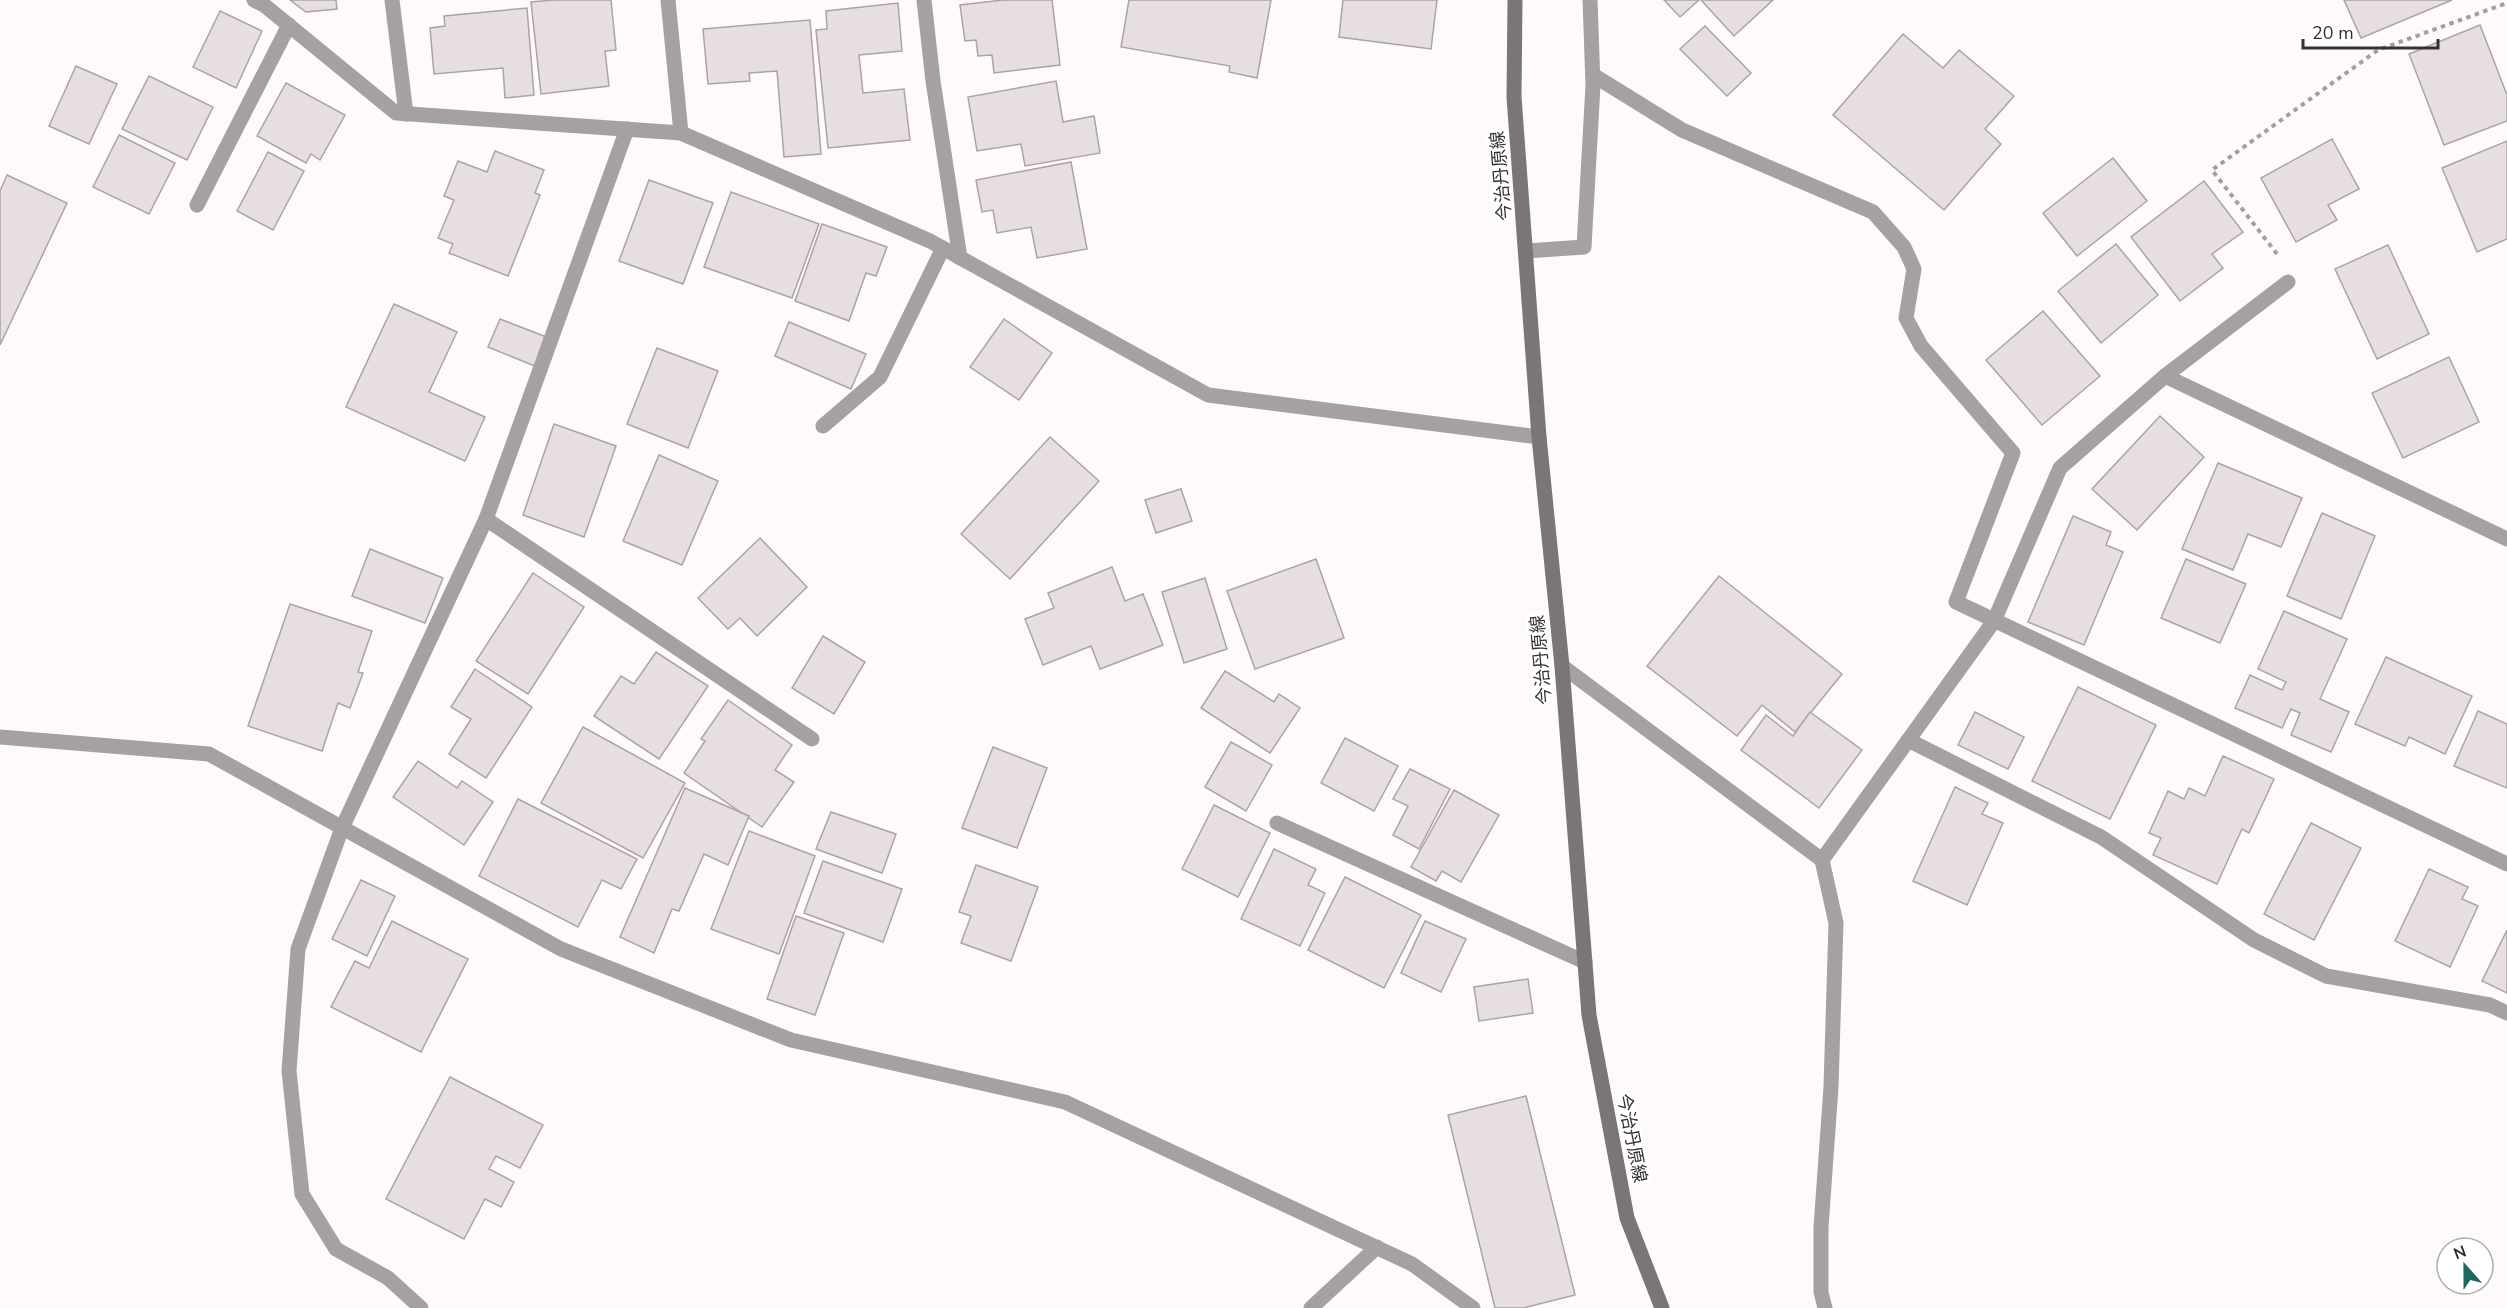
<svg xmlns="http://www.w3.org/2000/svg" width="2507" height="1308" font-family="'Nunito Sans','Noto Sans JP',sans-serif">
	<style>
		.building { fill: #e7dee4; stroke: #aca2a8; stroke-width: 1.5 }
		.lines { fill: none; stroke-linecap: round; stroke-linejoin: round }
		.path { stroke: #a39fa1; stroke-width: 4; stroke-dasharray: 4.5 4.5; stroke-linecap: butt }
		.minor { stroke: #a4a0a3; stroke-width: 15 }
		.secondary { stroke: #7b7579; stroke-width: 15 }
		.labels { text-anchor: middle; stroke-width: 6; stroke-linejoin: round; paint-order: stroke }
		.street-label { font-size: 18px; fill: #353133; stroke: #fff }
	</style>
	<rect width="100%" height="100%" fill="#fefafc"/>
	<!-- building -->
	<g class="building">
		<polygon points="290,0 336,0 337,9 306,12"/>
		<polygon points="553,0 611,0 616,50 605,51 609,86 541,94 531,2"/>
		<polygon points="1003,0 1052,0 1060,65 994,73 992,55 978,56 976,40 965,41 960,5"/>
		<polygon points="1129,0 1271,0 1257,78 1229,72 1230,66 1121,47"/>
		<polygon points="1343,0 1437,0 1431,49 1339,37"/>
		<polygon points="1664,0 1699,0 1680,17"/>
		<polygon points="1701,0 1773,0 1734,36"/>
		<polygon points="2344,0 2452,0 2361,38"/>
		<polygon points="898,3 902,51 859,55 863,93 904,89 910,140 828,148 816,30 827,29 826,11"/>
		<polygon points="527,8 534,95 505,98 503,68 434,74 430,28 445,26 444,16"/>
		<polygon points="220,11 262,31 236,88 193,67"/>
		<polygon points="810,20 821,154 784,157 777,71 749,73 750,81 708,84 703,29"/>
		<polygon points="2480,25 2507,95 2507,121 2444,145 2409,54"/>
		<polygon points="1705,26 1751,73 1727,96 1680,49"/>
		<polygon points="1903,34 1943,68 1959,50 2014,96 1985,129 2001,144 1944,210 1833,115"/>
		<polygon points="76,66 117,84 89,144 49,126"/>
		<polygon points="149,76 213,107 187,160 122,129"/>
		<polygon points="1056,81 1063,122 1094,116 1100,153 1025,166 1021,144 977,151 968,97"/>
		<polygon points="286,83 345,115 320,160 311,154 306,163 257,136"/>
		<polygon points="119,135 175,163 149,214 93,187"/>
		<polygon points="2332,139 2359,189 2328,205 2337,220 2296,242 2261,178"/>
		<polygon points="2507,141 2507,239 2477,252 2442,168"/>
		<polygon points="495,151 544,170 535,193 540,195 508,276 449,253 453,244 438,238 454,200 444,196 458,161 487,172"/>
		<polygon points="268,152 304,171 273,230 237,211"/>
		<polygon points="2113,158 2147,201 2077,256 2043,213"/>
		<polygon points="1071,162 1087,249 1037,258 1031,227 997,233 993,210 982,212 976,180"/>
		<polygon points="7,175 67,203 0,345 0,191"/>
		<polygon points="649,180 713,203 683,284 619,261"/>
		<polygon points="2204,181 2243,232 2212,254 2223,268 2180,301 2131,237"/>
		<polygon points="731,192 819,224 792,298 704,267"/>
		<polygon points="822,224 887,247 876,276 866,273 849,321 795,301"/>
		<polygon points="2116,244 2158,295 2101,343 2058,291"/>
		<polygon points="2388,245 2429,334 2377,359 2335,269"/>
		<polygon points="394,304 457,332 429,392 485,417 465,461 346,407"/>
		<polygon points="2043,311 2100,376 2042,425 1986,360"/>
		<polygon points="500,319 549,338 537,367 488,347"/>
		<polygon points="1004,319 1052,353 1019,400 970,367"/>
		<polygon points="789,322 866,354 851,389 775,356"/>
		<polygon points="657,348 718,371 688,448 627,424"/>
		<polygon points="2449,357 2479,422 2403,458 2372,393"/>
		<polygon points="2160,416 2204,457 2137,530 2092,489"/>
		<polygon points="554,424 616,446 584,537 523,515"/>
		<polygon points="1050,437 1099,481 1010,579 961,534"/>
		<polygon points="659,455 718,481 682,565 623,541"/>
		<polygon points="2218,463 2302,498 2281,547 2248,534 2233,570 2182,549"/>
		<polygon points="1181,489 1192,521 1156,533 1145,500"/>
		<polygon points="2322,513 2375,536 2341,619 2287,596"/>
		<polygon points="2073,516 2111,532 2106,545 2123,552 2084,645 2028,622"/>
		<polygon points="760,538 807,587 757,636 740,618 728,629 698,598"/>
		<polygon points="370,549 443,578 425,623 352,596"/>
		<polygon points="1316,559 1344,638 1255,669 1227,591"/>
		<polygon points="2186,559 2246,584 2220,643 2161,618"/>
		<polygon points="1112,567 1125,601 1143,594 1163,645 1100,669 1091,646 1043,665 1025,619 1054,608 1048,593"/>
		<polygon points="533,573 584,607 528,694 476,661"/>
		<polygon points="1719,576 1842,674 1795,732 1762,705 1737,736 1647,666"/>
		<polygon points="1205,578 1227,649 1184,663 1162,592"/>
		<polygon points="290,604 372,631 358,672 363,673 350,708 338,703 322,751 248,726"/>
		<polygon points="2284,611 2347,639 2320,699 2349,712 2331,752 2291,735 2300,713 2291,709 2282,728 2235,708 2250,675 2282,690 2286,682 2258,669"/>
		<polygon points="823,636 865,662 834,714 792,688"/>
		<polygon points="656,652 708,686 659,759 594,716 621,676 634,684"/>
		<polygon points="2386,657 2472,696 2445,754 2409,737 2405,746 2355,724"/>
		<polygon points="475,669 532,707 486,778 449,754 471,719 451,707"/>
		<polygon points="1225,671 1274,702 1279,694 1300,708 1270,753 1201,708"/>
		<polygon points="2078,687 2156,725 2110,819 2032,781"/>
		<polygon points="728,700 792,745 775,770 794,782 762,827 684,773 705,741 701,739"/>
		<polygon points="2478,711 2507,724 2507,788 2454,766"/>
		<polygon points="1810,712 1862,750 1819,808 1741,750 1766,715 1793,736"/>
		<polygon points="1975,712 2024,737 2008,769 1958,745"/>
		<polygon points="583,727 685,783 643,858 541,803"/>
		<polygon points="1345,738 1398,766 1374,811 1321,783"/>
		<polygon points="1231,742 1272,765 1246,811 1205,787"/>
		<polygon points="993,747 1047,768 1017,848 962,828"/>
		<polygon points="2223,756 2274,779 2249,833 2242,829 2217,884 2153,855 2161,838 2149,833 2168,791 2184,799 2189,788 2205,796"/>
		<polygon points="418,761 457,788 462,781 493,802 464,845 393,797"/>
		<polygon points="1410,769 1450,789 1419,849 1393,835 1408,806 1393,799"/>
		<polygon points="1955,787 1988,803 1982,814 2003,823 1967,905 1913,881"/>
		<polygon points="685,788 749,816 728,865 704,854 679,911 672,909 654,953 620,937"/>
		<polygon points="1454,790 1499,815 1461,882 1442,871 1436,881 1411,867"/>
		<polygon points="518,799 637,859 621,889 602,880 578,927 479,876"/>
		<polygon points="1214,805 1270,833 1238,897 1182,869"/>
		<polygon points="831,812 896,834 882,873 816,849"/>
		<polygon points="2311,823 2361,848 2314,940 2264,914"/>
		<polygon points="749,831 815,856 779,954 711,929"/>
		<polygon points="1274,849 1316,869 1308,885 1325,893 1300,946 1241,919"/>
		<polygon points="823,861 902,889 883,942 804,913"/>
		<polygon points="976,865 1038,887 1011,961 961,943 971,916 959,912"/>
		<polygon points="2429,869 2468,887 2462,899 2478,906 2450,967 2395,941"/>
		<polygon points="1345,877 1421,915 1384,988 1308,950"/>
		<polygon points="361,880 395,896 367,956 332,939"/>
		<polygon points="796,916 844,933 815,1015 767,999"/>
		<polygon points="392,921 468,959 421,1052 331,1007 355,961 369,968"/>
		<polygon points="1425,921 1466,939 1441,992 1401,973"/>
		<polygon points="2507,930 2507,993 2482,981"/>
		<polygon points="1528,979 1533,1013 1479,1021 1474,987"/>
		<polygon points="450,1077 543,1125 520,1168 496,1156 489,1169 514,1182 501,1207 485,1199 464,1239 386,1199"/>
		<polygon points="1526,1096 1575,1295 1523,1308 1495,1308 1448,1115"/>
	</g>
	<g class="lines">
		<!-- path -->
		<polyline class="path" points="2277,254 2212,170 2378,50 2507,3"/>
		<!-- minor -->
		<g class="minor">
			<polyline points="254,0 264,5 396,113 681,133 930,241 1208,395 1539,437"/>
			<polyline points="392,0 406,114"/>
			<polyline points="668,0 681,133"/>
			<polyline points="924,0 933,81 960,258"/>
			<polyline points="1593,75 1682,130 1873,212 1904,247 1914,269 1906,318 1921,346 2013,453 1956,602 2507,864"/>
			<polyline points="197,205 289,25"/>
			<polyline points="1527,251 1584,247 1593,85 1590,0"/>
			<polyline points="2165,376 2288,282"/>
			<polyline points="823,426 880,377 943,248"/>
			<polyline points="486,519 812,739"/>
			<polyline points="1562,666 1822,860 1994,621 2060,468 2165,376 2507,539"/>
			<polyline points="0,737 209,754 561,949 791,1040 1065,1102 1412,1264 1473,1308"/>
			<polyline points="1908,740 2101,837 2254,940 2326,976 2490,1005 2507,1013"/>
			<polyline points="1277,823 1585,962"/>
			<polyline points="1822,860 1836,923 1831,1087 1821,1227 1821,1292 1825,1308"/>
			<polyline points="421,1308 388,1278 336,1249 302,1194 289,1071 298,949 342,828 486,519 627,129"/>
			<polyline points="1311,1308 1377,1247"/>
		</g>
		<!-- secondary -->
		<polyline class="secondary" points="1515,0 1514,97 1539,437 1562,666 1589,1015 1627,1218 1662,1308"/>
	</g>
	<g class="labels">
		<!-- street labels -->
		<g class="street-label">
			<text transform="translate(1501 176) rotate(-95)" y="6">今治丹原線</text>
			<text transform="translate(1541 660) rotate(-95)" y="6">今治丹原線</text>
			<text transform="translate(1632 1138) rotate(79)" y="6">今治丹原線</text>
		</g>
	</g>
	<!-- north arrow -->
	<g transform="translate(2465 1266) rotate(339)"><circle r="28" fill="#ffffff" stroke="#aeadad" stroke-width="1.5"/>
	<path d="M0-4.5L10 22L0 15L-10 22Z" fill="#1b6762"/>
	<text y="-9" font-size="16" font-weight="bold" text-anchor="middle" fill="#353133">N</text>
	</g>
	<!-- scale -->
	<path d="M2303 39v9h135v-9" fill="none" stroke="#353133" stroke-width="3"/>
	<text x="2312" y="39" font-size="18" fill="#353133" stroke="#ffffff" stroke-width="4.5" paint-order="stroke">20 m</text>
</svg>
